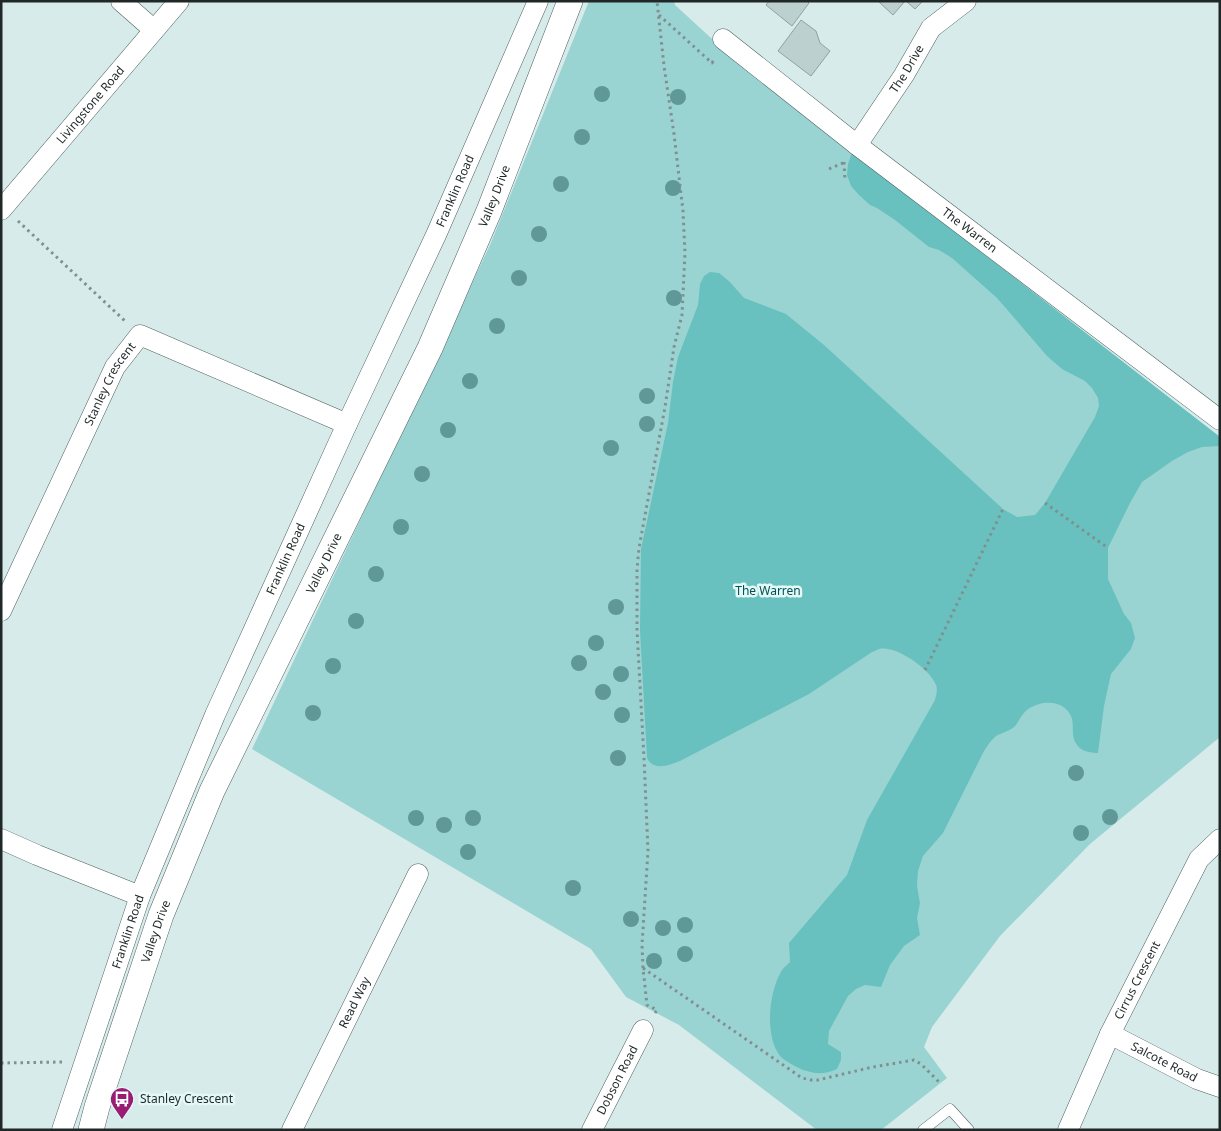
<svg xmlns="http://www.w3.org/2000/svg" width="1221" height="1131" font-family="'Noto Sans',sans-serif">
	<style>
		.green { fill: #9ad4d2 }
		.forest { fill: #68c1bf }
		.building { fill: #bcd0cf; stroke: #8fa2a1 }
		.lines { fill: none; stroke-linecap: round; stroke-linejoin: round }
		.service-casing { stroke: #4f6161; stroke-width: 11 }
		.minor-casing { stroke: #4f6161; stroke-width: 21 }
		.tertiary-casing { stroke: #4f6161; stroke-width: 26 }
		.path { stroke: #808f8f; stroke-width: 3; stroke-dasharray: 2.5 4; stroke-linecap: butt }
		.service { stroke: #fff; stroke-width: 10 }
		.minor { stroke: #fff; stroke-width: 20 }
		.tertiary { stroke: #fff; stroke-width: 25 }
		.tree { fill: #609797 }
		.labels { text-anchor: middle; stroke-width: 5; stroke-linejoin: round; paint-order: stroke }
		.street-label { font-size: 12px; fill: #1f2727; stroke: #e3f8f7 }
		.park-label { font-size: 12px; fill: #005353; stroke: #e3f8f7 }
		.poi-label { font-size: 12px; fill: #1f2727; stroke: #e3f8f7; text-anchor: start }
	</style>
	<rect width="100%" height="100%" fill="#d6ebea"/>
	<!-- green -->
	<polygon class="green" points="589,1 674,1 675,5 722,48 852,152 1220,437 1220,737 1090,844 1000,936 932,1027 924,1047 947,1078 881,1130 817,1130 679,1025 626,997 591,949 252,749 490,245"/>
	<!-- forest -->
	<path class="forest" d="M852,152l368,285v9l-18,1 -14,5 -16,9 -30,21 -12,21 -22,45v31l16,35 7,9 4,15 -4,11 -20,25 -7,32 -6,47c-8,0 -17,-2 -21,-8 -7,-9 -2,-20 -6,-29 -8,-17 -31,-16 -44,-6 -5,4 -7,9 -11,15 -4,5 -14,8 -20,11 -5,4 -8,9 -12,15l-41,82 -20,23 -5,15 -1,15 3,17 -3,15 3,17 -16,11 -14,19 -9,22 -16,-2 -9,4 -8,7 -19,35 -1,13 13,8v8l-4,9c-14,6 -20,5 -34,1 -7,-3 -18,-9 -23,-14 -16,-21 -11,-65 2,-86 2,-3 6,-6 8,-8l-1,-19 58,-68 20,-55 68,-120c1,-5 3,-10 1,-15 -6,-16 -40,-40 -57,-36 -2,1 -4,2 -7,3l-63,42 -129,67c-11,4 -26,11 -33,-3l-7,-128 1,-81 27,-126 5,-41 5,-25 20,-52 2,-21 4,-8 6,-4 9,1 11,9 14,16 42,16 38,31 179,164 14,8 18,-2 10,-12 50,-86 4,-11 -1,-8 -6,-10 -7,-7 -23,-12 -15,-13 -50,-58 -45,-40 -13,-8 -10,-3 -34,-27 -18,-12 -7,-3 -11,-10 -8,-9 -4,-11 1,-11z"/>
	<!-- building -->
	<g class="building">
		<polygon points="769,1 807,1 809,3 792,26 766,5"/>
		<polygon points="878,1 905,1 893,15"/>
		<polygon points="906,1 923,1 915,9"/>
		<polygon points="801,20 816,31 820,43 830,51 811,76 778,51"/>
	</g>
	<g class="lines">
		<!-- service casing -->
		<g class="service-casing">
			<polyline id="service" points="923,1130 950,1109 969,1130"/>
		</g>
		<!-- minor casing -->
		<g class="minor-casing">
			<g id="minor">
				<polyline points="121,1 154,30"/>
				<path id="s1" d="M723,39l134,106 363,275"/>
				<path id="s2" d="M857,145l47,-70 27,-47 35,-27"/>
				<path id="s3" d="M1,210l178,-209"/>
				<path id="s4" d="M1,611l114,-244 25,-32 207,89"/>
				<polyline points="1,839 37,855 140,896"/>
				<path id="s5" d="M1110,1034l87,45 23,8"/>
				<path id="s6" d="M62,1130l78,-234 75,-181 132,-291 89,-189 102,-234"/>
				<path id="s7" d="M292,1130l126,-256"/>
				<path id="s8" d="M592,1130l51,-100"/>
				<path id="s9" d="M1068,1130l42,-96 89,-175 21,-20"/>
			</g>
		</g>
		<!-- tertiary casing -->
		<g class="tertiary-casing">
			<g id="tertiary">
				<path id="s10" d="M91,1130l6,-23 64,-192 51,-124 218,-443 59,-137 81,-210"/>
			</g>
		</g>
		<!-- path -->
		<g class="path">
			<polyline points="659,15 712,63 715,58"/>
			<polyline points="844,162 845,181"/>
			<polyline points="829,169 845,162"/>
			<polyline points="18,221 125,321"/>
			<polyline points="1045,503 1108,548"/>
			<polyline points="925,670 1003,509"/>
			<polyline points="643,968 802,1078 811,1080 818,1080 873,1067 914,1060 921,1064 940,1083"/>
			<polyline points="655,1013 657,1010 647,1005 643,968 642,945 648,851 644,758 637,630 637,569 639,548 665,407 674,347 682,315 685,253 683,211 674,134 664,66 657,1"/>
			<polyline points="1,1063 63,1062"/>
		</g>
		<!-- service -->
		<use href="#service" class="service"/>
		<!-- minor -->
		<use href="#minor" class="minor"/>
		<!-- tertiary -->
		<use href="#tertiary" class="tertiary"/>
	</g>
	<!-- trees -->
	<g class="tree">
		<circle cx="602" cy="94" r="8"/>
		<circle cx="678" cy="97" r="8"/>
		<circle cx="582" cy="137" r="8"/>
		<circle cx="561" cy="184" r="8"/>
		<circle cx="673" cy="188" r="8"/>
		<circle cx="539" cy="234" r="8"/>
		<circle cx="519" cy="278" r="8"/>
		<circle cx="674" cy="298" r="8"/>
		<circle cx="497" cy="326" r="8"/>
		<circle cx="470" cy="381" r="8"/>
		<circle cx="647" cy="396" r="8"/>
		<circle cx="647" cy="424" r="8"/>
		<circle cx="448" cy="430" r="8"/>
		<circle cx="611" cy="448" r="8"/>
		<circle cx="422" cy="474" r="8"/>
		<circle cx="401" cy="527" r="8"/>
		<circle cx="376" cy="574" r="8"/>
		<circle cx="616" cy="607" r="8"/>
		<circle cx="356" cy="621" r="8"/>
		<circle cx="596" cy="643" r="8"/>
		<circle cx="579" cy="663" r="8"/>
		<circle cx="333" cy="666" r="8"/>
		<circle cx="621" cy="674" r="8"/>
		<circle cx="603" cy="692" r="8"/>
		<circle cx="313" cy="713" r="8"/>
		<circle cx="622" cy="715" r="8"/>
		<circle cx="618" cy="758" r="8"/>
		<circle cx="1076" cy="773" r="8"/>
		<circle cx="1110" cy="817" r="8"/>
		<circle cx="416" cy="818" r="8"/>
		<circle cx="473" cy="818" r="8"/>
		<circle cx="444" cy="825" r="8"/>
		<circle cx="1081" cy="833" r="8"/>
		<circle cx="468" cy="852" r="8"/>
		<circle cx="573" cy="888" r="8"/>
		<circle cx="631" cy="919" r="8"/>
		<circle cx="685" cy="925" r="8"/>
		<circle cx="663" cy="928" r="8"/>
		<circle cx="685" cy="954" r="8"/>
		<circle cx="654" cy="961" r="8"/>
	</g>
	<!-- icons -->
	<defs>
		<g id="bus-pin" transform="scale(1.25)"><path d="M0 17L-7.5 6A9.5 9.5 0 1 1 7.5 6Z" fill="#9a1d74" stroke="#e3f8f7"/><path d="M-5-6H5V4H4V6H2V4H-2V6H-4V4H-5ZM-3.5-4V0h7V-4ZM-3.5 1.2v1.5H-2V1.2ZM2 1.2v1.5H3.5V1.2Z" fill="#fff"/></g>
	</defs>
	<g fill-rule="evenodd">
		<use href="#bus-pin" x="122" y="1099"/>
	</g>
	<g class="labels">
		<!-- street labels -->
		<g class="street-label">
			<text dy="4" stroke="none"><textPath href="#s2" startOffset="91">The Drive</textPath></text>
			<text dy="4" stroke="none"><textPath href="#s3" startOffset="138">Livingstone Road</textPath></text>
			<text dy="4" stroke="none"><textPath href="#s6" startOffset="1019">Franklin Road</textPath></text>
			<text dy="4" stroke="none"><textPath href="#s10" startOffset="1019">Valley Drive</textPath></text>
			<text dy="4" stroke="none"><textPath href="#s1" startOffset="312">The Warren</textPath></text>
			<text dy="4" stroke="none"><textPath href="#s4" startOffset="252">Stanley Crescent</textPath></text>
			<text dy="4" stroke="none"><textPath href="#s6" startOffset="614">Franklin Road</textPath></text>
			<text dy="4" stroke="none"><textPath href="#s10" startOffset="614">Valley Drive</textPath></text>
			<text dy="4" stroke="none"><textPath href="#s10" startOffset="209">Valley Drive</textPath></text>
			<text dy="4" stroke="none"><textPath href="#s6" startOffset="209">Franklin Road</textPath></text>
			<text dy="4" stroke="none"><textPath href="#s9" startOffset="165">Cirrus Crescent</textPath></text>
			<text dy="4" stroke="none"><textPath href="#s7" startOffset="142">Read Way</textPath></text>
			<text dy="4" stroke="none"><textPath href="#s5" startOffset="61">Salcote Road</textPath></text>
			<text dy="4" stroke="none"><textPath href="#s8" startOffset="56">Dobson Road</textPath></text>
		</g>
		<!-- park labels -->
		<g class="park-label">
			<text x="768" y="595">The Warren</text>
		</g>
		<!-- poi labels -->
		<g class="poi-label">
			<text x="140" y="1103">Stanley Crescent</text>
		</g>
	</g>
	<!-- border -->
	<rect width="1221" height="1131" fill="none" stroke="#1f2727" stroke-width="5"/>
</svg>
